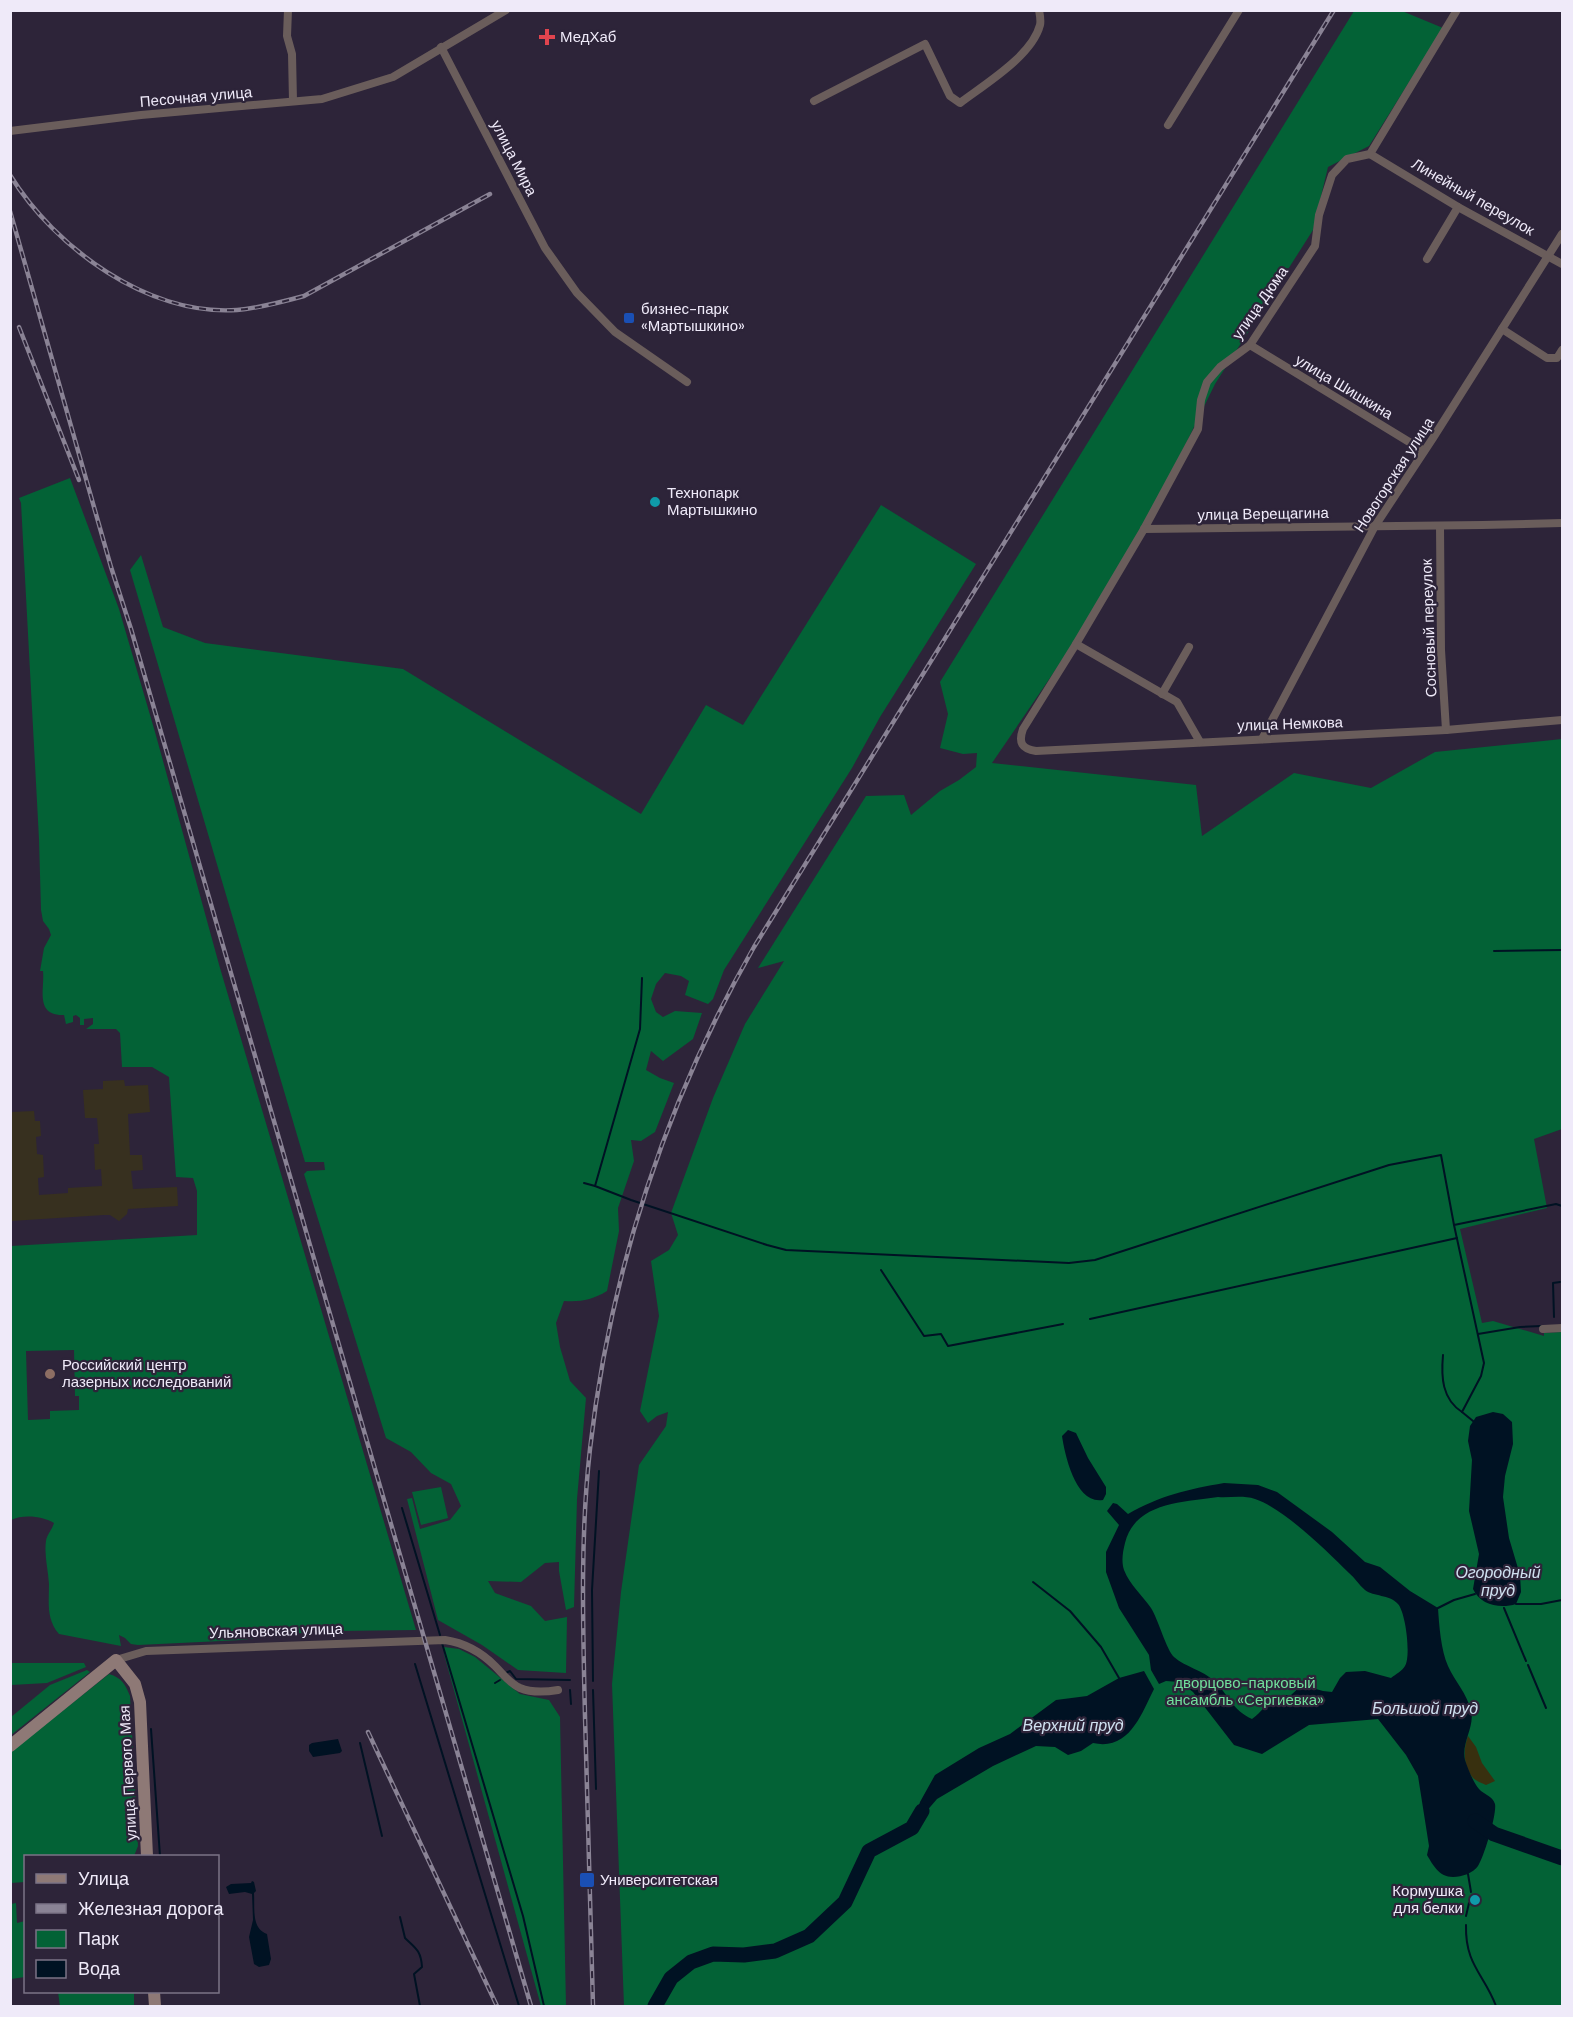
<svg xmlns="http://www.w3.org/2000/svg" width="1573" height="2017" font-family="'DM Sans',sans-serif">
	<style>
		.education { fill: #37301f }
		.green { fill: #036236; fill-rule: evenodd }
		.sand { fill: #38300f }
		.water { fill: #001223; fill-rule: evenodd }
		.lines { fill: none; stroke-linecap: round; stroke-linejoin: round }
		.stream { stroke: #001223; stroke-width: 2 }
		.river { stroke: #001223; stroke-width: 15 }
		.street { stroke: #6a5d5b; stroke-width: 8 }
		.secondary { stroke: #8e7976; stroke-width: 12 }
		.rail-casing { stroke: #8a8395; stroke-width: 4.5 }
		.rail { stroke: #2d2439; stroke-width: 2; stroke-dasharray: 7; stroke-linecap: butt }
		.health-dot { fill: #e0444e; stroke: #2d2439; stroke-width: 2 }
		.transit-dot { fill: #1a4fb4; stroke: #2d2439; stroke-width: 2 }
		.culture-dot { fill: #0f9aa8; stroke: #2d2439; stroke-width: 2 }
		.education-dot { fill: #8d6e63; stroke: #2d2439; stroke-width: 2 }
		.labels { text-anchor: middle; stroke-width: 4.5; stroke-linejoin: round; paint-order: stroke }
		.poi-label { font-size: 15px; fill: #efeaf9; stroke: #2d2439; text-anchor: start }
		.street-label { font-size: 15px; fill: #efeaf9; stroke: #2d2439 }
		.park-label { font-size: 15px; fill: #71e09c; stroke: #2d2439 }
		.water-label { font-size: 16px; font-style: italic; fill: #cfe0f0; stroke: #2d2439 }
	</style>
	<rect width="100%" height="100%" fill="#2d2439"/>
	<!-- education -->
	<polygon class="education" points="124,1080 125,1086 148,1085 150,1112 128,1114 130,1155 142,1155 143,1170 131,1171 133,1189 177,1187 178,1206 128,1209 127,1214 119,1221 110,1215 104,1215 11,1221 11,1112 34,1111 35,1121 40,1121 41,1136 36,1137 37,1154 43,1155 44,1177 38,1178 39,1195 68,1193 68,1188 102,1186 101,1169 95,1170 94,1144 99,1144 97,1118 85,1118 83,1090 103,1089 103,1081"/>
	<!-- green -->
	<g class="green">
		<polygon points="1354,11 1402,11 1443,28 1369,146 1328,167 1313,230 1215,384 1125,568 992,763 1196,785 1202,836 1294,773 1371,788 1435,752 1562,739 1562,1129 1534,1139 1547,1208 1460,1229 1482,1323 1493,1321 1544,1336 1544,1333 1562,1332 1562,2006 624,2006 612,1684 621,1592 639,1465 666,1426 668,1412 657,1416 648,1423 640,1411 659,1316 651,1261 669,1250 678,1235 671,1213 713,1098 745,1024 784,961 758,968 866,796 904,795 911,815 940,791 959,780 976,767 977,753 963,754 940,748 948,714 940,682"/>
		<path d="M70,478l49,131 36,123 65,236 196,662 -79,1 -51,3 -44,6 -104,5 -7,-1 -6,-6 -6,-3 2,11 -62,-12c-13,-15 -10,-32 -10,-50 -1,-15 -5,-29 -3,-43 1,-7 6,-11 8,-18 -11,-7 -31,-9 -43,-3v-274l186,-11v-44l-4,-13 -17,-1 -7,-100 -17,-10h-30l-2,-34 -4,-4h-30l7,-5v-6l-9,1v6h-4v-7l-4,-3 -3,1v6l-7,2 -2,-9c-30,1 -19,-27 -21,-44h-3l4,-23 7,-13 -2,-6 -6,-8 -2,-11 -2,-71 -18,-336 -2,-5zM74,1350l1,46h4v14l-29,1v8l-22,1 -2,-69z"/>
		<path d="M881,505l95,59 -96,153 -28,51 -128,202 -11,29 -5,5 -23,-9 4,-14 -8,-5 -16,-3 -9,11 -5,15 5,13 7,5 12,-6 27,2 -9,26 -30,22 -12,-10 -5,19 14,8 14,5 -19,49 -14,9 -10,-1 3,21 -16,47 1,23 -12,60c-15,9 -26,11 -43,10l-8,22 4,24 10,34 16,17 -9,101 -3,108 -8,3 -7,-39v-9l-14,1 -24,19 -33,-1 7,12 36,13 14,15 22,-4 -1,56 -48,-3 -36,-25 -44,-25 -31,-121 5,-1 8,31 30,-9 11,-14 -10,-22 -20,-11 -20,-21 -25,-14 -82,-264 3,-3 18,-1 -1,-8h-19l-175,-592 11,-15 22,72 42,16 198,26 238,145 65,-109 37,20z"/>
		<polygon points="441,1487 448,1518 421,1525 412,1492"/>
		<polygon points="444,1647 459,1649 475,1657 520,1694 549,1700 560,1717 566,2006 541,2006 444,1654"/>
		<polygon points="11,1663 84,1663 86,1667 47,1683 11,1685"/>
		<polygon points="87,1670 90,1672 11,1735 11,1717 50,1685"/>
		<path d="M109,1674c13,4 16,10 21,22l8,150 -4,10h-108l-1,26 -14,1v-131z"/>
		<polygon points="16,1903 17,1923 25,1921 25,1977 11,1979 11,1904"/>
		<polygon points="58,1992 134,1992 134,2006 60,2006"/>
	</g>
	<!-- sand -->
	<path class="sand" d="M1468,1736l8,11 6,16 13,18 -9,4c-4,-2 -10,-4 -13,-7 -10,-12 -10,-29 -5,-42z"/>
	<!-- water -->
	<g class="water">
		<path d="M1493,1412l10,2 9,8 1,22 -8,32 -2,21 6,41 11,37 1,17 -5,12c-16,5 -36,1 -43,-15l6,-35 -10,-43 3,-51 -4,-19 2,-15 6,-9z"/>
		<path d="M1068,1430l8,3 12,25 18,29v7l-3,6c-27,5 -38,-44 -41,-64z"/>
		<path d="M1224,1483l34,2 19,7 55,40 33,30 15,5 30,24 28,17c1,16 3,43 10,58 7,16 19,27 23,45 4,16 -10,32 -6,49 3,9 8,22 14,29 5,6 13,6 16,15 2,10 -11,53 -17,62 -5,7 -16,11 -25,11 -14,0 -20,-12 -26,-22l2,-9 -11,-70 -12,-21 -28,-36 -69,6 -47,29 -28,-9 -41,-53 -13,-10 -14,-1 -7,3 -8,-14 -2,-15 -30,-47 -13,-36v-20l13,-27 -12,-14 6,-8 4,1 11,10c31,-18 61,-25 96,-31zM1218,1497c11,1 25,-2 37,2 28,9 72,52 94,74 6,5 10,12 16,17 9,7 24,4 33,14 8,9 13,53 7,62 -3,5 -9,8 -14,12l-26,-7 -19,1 -6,6 -8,14 -9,-1 -21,-6 -11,10c-24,0 -22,12 -39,24 -20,-9 -23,-24 -38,-38 -11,-11 -29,-14 -40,-24 -7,-6 -16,-38 -23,-49 -9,-13 -21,-23 -27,-38 -3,-9 -1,-19 1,-27 10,-41 59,-41 93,-46z"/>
		<path d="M1144,1671l10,18c-13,26 -25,62 -61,54l-12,8 -13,4 -13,-8 -19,-1 -43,20 -56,33 -25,29 8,-26 15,-27 44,-27 31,-14 46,-34 31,-4 32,-18z"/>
		<polygon points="338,1739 342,1751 340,1753 313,1757 309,1751 309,1745 312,1743"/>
		<path d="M252,1881l2,1 2,9 -2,2c1,15 -3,35 13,41l4,25 -2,6 -10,2 -5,-3 -5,-27 4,-17 -1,-26 -7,-2 -16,2 -3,-7 5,-3 20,-1z"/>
	</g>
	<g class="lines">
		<!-- stream -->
		<g class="stream">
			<polyline points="1494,951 1562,950"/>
			<polyline points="642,978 640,1029 595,1186 631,1200 767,1245 786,1250 1069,1263 1095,1260 1389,1165 1441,1155 1454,1225"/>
			<polyline points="584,1183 595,1186"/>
			<polyline points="881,1270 924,1336 941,1334 948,1346 1063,1324"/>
			<polyline points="1554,1317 1553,1283 1560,1282"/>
			<polyline points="1090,1319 1457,1238"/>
			<polyline points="1478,1334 1520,1327 1541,1326"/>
			<path d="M1443,1355c-2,22 -1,44 19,57"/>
			<polyline points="1473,1421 1462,1412 1481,1376 1484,1363 1454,1225 1556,1204 1562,1206"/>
			<polyline points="402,1508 440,1635"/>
			<polyline points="1033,1582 1070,1611 1101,1647 1119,1678"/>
			<polyline points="1516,1604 1541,1604 1562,1600"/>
			<polyline points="1438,1608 1454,1600 1475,1594"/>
			<polyline points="1504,1608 1526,1661"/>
			<polyline points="442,1643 523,1916 544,2006"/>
			<polyline points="415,1664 519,2006"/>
			<polyline points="1528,1665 1546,1708"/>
			<polyline points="506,1673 510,1671 516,1679 570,1680"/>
			<polyline points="593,1681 592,1590 599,1471"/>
			<polyline points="495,1683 500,1680"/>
			<polyline points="570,1690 571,1704"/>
			<polyline points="593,1690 596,1789"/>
			<polyline points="151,1729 160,1856"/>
			<polyline points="360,1743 382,1836"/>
			<polyline points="1468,1874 1471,1892"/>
			<polyline points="1466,1916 1469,1903"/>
			<path d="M400,1917l5,21c10,10 16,12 17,29l-8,7 6,32"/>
			<path d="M1466,1925c-1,40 18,49 30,81"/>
		</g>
		<!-- river -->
		<g class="river">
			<polyline points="1475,1821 1494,1834 1562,1858"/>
			<polyline points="655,2006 671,1978 691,1962 713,1954 744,1955 775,1951 809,1936 845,1902 869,1851 912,1828 922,1811"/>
		</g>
		<!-- street -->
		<g class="street">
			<polyline points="288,10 287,36 292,54 293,101"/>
			<path d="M1457,10l-87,144 -23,5 -15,16 -13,40 -4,31 -65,99 -30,22 -13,15 -6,18 -3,29 -54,100 -68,115 -53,85c-5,14 -1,20 13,22l410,-21 116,-10"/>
			<polyline points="441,47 545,248 577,293 615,332 687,382"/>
			<path d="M814,101l111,-57 25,52 10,7c25,-19 72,-47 80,-78 1,-4 0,-10 -1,-15"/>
			<polyline points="1168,125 1239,10"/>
			<polyline points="10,131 141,115 322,99 393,77 506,10"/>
			<polyline points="1370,154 1458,207 1562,264"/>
			<polyline points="1427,259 1458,207"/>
			<polyline points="1502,329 1547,358 1557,358 1562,350"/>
			<polyline points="1250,345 1424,451"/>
			<polyline points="1440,526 1441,650 1446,730"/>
			<polyline points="1144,529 1482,525 1562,523"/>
			<polyline points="1076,644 1177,702 1200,742"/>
			<polyline points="1162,694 1189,647"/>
			<polyline points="1262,739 1375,526 1433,438 1562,234"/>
			<polyline points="1543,1329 1562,1328"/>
			<path d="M116,1660l30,-9 299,-11c20,3 36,12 50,26 8,8 14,17 25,22 12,5 26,4 38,2"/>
		</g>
		<!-- secondary -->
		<g class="secondary">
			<polyline points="10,1746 116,1660 135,1684 140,1702 147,1856"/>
			<polyline points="154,1992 155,2006"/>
		</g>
		<!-- rail casing -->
		<g class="rail-casing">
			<g id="rail">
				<path d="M10,175c45,73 138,141 227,135 23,-2 45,-8 67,-14l186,-102"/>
				<polyline points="10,211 111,567 131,629 531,2006"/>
				<polyline points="19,327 79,480"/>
				<polyline points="368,1732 497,2006"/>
				<path d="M593,2006c-3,-96 -5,-193 -8,-290 -2,-89 -5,-179 5,-267 20,-177 76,-348 164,-502l580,-937"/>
			</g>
		</g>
		<!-- rail -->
		<use href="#rail" class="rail"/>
	</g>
	<!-- markers -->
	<path class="health-dot" d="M544 28h6v6h6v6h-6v6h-6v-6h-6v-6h6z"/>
	<g class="transit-dot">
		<rect x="623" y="312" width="12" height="12" rx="3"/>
		<rect x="579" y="1872" width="16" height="16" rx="3"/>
	</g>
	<g class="culture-dot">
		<circle cx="655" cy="502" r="6"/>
		<circle cx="1475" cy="1900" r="6"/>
	</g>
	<circle class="education-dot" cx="50" cy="1374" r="6"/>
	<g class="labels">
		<!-- poi labels -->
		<g class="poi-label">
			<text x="560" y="42">МедХаб</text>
			<text x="641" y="314">бизнес-парк<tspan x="641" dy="17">«Мартышкино»</tspan></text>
			<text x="667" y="498">Технопарк<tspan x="667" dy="17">Мартышкино</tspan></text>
			<text x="62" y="1370">Российский центр<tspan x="62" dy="17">лазерных исследований</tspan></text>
			<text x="600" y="1885">Университетская</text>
			<text x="1463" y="1896" text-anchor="end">Кормушка<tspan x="1463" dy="17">для белки</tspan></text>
		</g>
		<!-- street labels -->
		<g class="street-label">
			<text transform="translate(196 97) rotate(-5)" y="5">Песочная улица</text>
			<text transform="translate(514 158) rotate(63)" y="5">улица Мира</text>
			<text transform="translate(1473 197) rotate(30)" y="5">Линейный переулок</text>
			<text transform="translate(1260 303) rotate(-55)" y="5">улица Дюма</text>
			<text transform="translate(1344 387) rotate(31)" y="5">улица Шишкина</text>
			<text transform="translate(1394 475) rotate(-57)" y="5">Новогорская улица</text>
			<text transform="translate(1263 514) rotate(-1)" y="5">улица Верещагина</text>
			<text transform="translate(1429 628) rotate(-92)" y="5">Сосновый переулок</text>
			<text transform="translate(1290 724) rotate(-2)" y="5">улица Немкова</text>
			<text transform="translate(276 1631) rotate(-2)" y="5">Ульяновская улица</text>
			<text transform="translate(128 1773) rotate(-93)" y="5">улица Первого Мая</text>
		</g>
		<!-- park labels -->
		<g class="park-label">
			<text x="1245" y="1688">дворцово-парковый<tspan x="1245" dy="17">ансамбль «Сергиевка»</tspan></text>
		</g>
		<!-- water labels -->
		<g class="water-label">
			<text x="1498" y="1578">Огородный<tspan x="1498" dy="18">пруд</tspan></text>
			<text x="1425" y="1714">Большой пруд</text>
			<text x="1073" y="1731">Верхний пруд</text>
		</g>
	</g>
	<!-- border -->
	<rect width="1573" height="2017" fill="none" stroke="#efeaf9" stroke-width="24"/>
	<!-- legend -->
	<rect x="24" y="1855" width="195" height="138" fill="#2d2439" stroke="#7b7386" stroke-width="1.5"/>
	<rect x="36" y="1874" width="30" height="9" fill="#8e7976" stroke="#7b7386" stroke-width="1.5"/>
	<text x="78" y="1885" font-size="18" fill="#efeaf9">Улица</text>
	<rect x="36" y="1904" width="30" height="9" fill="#8a8395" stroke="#7b7386" stroke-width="1.5"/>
	<text x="78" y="1915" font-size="18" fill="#efeaf9">Железная дорога</text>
	<rect x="36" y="1930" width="30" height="18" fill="#036236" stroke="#7b7386" stroke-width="1.5"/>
	<text x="78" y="1945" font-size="18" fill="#efeaf9">Парк</text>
	<rect x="36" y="1960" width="30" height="18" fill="#001223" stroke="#7b7386" stroke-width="1.5"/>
	<text x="78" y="1975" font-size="18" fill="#efeaf9">Вода</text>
</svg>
